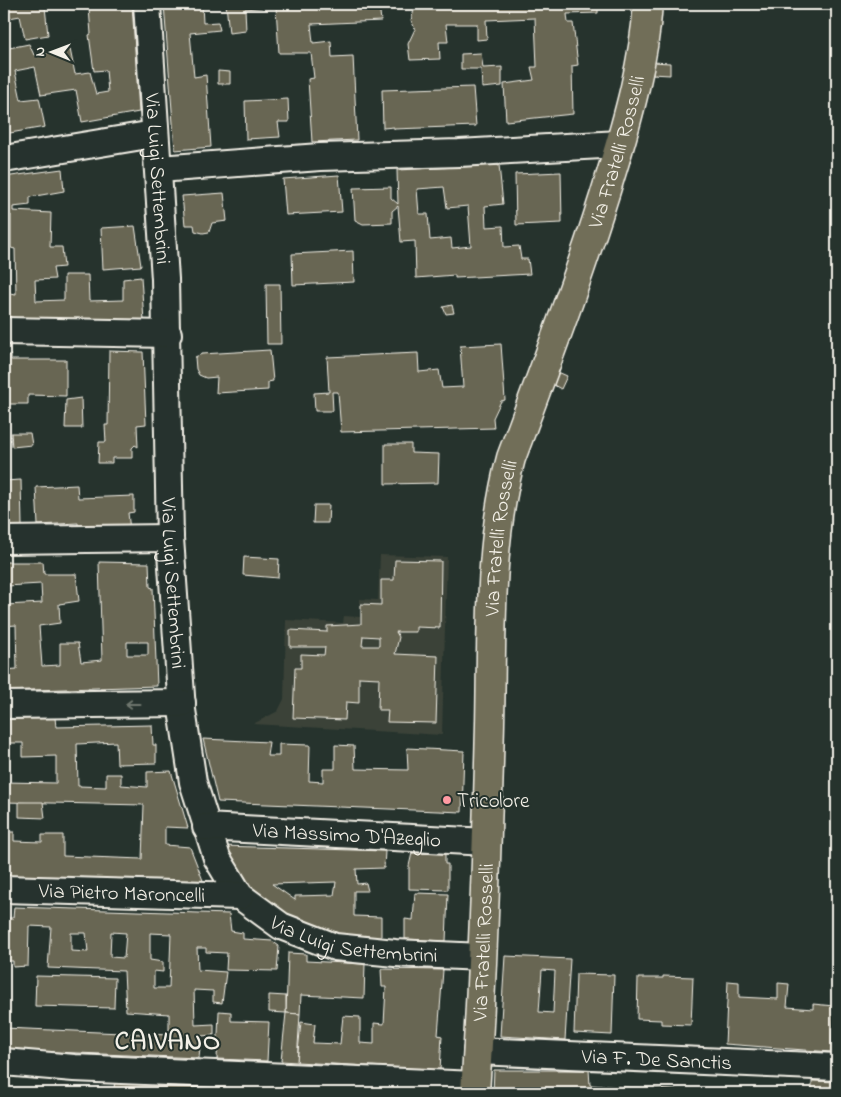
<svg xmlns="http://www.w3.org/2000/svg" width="841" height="1097" font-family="'Indie Flower',sans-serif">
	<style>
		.built { fill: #3a4238 }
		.building { fill: #686652; stroke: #f4f1e8; fill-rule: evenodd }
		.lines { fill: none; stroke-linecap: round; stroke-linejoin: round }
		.minor-casing { stroke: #f4f1e8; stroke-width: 30 }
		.major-casing { stroke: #f4f1e8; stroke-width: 31 }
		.minor { stroke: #26332d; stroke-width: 26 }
		.major { stroke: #716e59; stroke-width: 28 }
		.oneway { stroke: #6e766e }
		.poi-dot { fill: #ff9aa2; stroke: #26332d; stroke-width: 2 }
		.labels { text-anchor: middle; stroke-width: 4; stroke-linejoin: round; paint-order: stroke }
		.street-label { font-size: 21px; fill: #f4f1e8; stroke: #26332d }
		.poi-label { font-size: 21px; fill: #f4f1e8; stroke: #26332d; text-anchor: start }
		.district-label { font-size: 26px; font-weight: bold; letter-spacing: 1px; fill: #f4f1e8; stroke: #26332d }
	</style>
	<rect width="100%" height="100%" fill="#26332d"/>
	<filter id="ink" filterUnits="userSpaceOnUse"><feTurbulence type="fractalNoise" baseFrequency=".02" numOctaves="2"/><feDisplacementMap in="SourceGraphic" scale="10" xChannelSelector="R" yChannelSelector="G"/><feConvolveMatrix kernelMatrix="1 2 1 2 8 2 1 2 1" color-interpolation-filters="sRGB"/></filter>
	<g filter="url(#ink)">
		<!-- built -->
		<polygon class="built" points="380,555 447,557 442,735 253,724 278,711 284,699 286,620 343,623 344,616 360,617 360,599 378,600"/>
		<!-- building -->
		<g class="building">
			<polygon points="4,4 52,4 53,7 45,7 48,35 25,39 20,16 4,19"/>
			<polygon points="78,4 132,4 139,112 82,122 76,90 41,95 35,67 15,71 21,100 39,98 45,127 4,134 4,49 29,44 34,55 70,49 75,74 90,72 96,94 108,92 106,70 94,71 89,35 91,34 89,8 78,8"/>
			<polygon points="164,4 202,4 203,23 218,22 220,30 190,33 194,77 206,75 211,147 175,150"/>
			<polygon points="226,4 267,4 267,7 245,9 246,31 229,33"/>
			<polygon points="308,4 379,4 381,21 311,24 313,43 331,41 332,57 353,56 357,140 312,142 308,79 314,78 311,53 279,53 276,7"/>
			<polygon points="416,4 598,4 598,13 567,14 568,23 573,23 578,65 572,66 573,114 506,121 504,84 534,80 531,67 537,67 535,18 486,20 487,39 477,40 477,24 446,24 448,42 439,42 440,59 410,60 408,44 415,29 411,20"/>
			<polygon points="481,53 483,68 502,67 502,86 482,88 481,69 461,69 461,54"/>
			<polygon points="653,62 670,63 670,75 652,74"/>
			<polygon points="218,71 230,72 230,84 218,84"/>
			<polygon points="473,87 476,126 394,129 394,127 383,128 382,90"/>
			<polygon points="288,99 289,122 278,122 280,137 246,139 245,101"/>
			<path d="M499,165l4,39 -18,2 1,21 17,-1 1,21 15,-1 2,13h7l2,15 -75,4v-3l-39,3 -1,-37 -14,1 -3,-36 -6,5v12l-29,1 -8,-4 -2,-32 38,-1v11l7,6 -1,-34zM444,187l3,21 21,-2 3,40 -19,2 -1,-10 -21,2 -2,-26h-9l-2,-25z"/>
			<polygon points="62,169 64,191 30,197 30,205 13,207 13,211 51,213 50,247 62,247 64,267 53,268 55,279 35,280 36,301 64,300 64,275 88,275 89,301 123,300 123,279 141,277 144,321 4,321 4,249 6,249 9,293 16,294 15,249 11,248 11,215 4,216 4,177"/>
			<polygon points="561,172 562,223 516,225 515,174"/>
			<polygon points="339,175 342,212 286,215 283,179"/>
			<polygon points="224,193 227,221 212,223 209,232 203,233 195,231 194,225 185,225 182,196"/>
			<polygon points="135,226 141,266 103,269 101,228"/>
			<polygon points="353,251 354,282 293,285 292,254"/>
			<polygon points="266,284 280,284 281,344 267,344"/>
			<polygon points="452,305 454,313 446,314 443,307"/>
			<polygon points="501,344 505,400 501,401 493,418 494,428 341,432 338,392 332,392 333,411 315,411 314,393 329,392 327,357 418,353 419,372 439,370 442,388 463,387 460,346"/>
			<polygon points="270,350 273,381 268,382 268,390 216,393 217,377 206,378 199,375 196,369 195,357 202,354"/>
			<polygon points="109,351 143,352 146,424 137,425 138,447 135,445 132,448 132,458 112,458 112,463 98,463 99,442 106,442 105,425 108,425"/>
			<polygon points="4,355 11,355 11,360 66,360 66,396 28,395 28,404 9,404 9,387 4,387"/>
			<polygon points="558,372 567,376 561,389 552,384"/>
			<polygon points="81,398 82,428 65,428 66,400"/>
			<polygon points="11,433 30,433 32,445 12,447"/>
			<polygon points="385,444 411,444 411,453 439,454 438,483 385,484"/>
			<polygon points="21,480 22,526 5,527 4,531 4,481"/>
			<polygon points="77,485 78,498 134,496 134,512 128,513 130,530 78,533 78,523 38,525 36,487"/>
			<polygon points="314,505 329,505 328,523 313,523"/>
			<polygon points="244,557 279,559 278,578 243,575"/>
			<path d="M395,560l46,1 -1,67 -24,-1v5h-20l3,5 -4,17 43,2 -2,67 -49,-1 1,-12h-10l1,-32 -20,-1v26l-13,-1 -1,18 -52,-2 2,-50h6v-14l23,1 1,-8h-35v-17l37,2v-6l34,-2v-20l20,1v-25h13zM363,636l16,1v9h-17z"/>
			<path d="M4,562h39l1,12h32l3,27 -20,3 1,19 -21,3 3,40 18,-1v-22h18l3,19 21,-2 -3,-98 50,1 1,24 3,1 4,98 -153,5v-21l13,-1 -1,-44 -12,1zM41,584l1,19 -36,2v-19zM127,642h21v13h-21z"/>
			<polygon points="55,718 56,727 152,725 153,745 156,745 156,763 117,764 116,742 77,744 78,786 106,787 106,774 121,774 121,785 147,787 147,772 171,771 188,828 165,827 165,845 190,847 204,883 4,876 4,832 14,832 14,841 42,842 42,835 63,835 63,856 142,859 144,805 4,802 4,782 56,783 56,756 23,757 23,743 9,743 9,738 4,738 4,719"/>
			<polygon points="203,739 269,742 267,756 279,756 279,744 310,745 309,781 323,782 323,769 335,769 335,745 354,746 355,769 408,770 407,748 464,751 462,812 218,802"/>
			<polygon points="19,802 43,802 45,818 19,817"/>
			<path d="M222,846l163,5 -1,17 -28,1 1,15 9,-1 2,8h-14v25l27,1v21l-47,-3 -41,-15 -42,-29zM336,882l-2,13 -39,1v4l-23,-16z"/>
			<polygon points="412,853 445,854 445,864 448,864 448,890 409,889 409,866"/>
			<polygon points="415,893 448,894 446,941 405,939 405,919 413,920"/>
			<path d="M14,907l215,7 2,17 12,2v6l29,2 7,5 -2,25 -51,-1 1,-17 -21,-1v-4h-9l1,22 28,2 -4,31 -9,-1v-11l-19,-1 1,35 19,-1v11l-13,1 -2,22 -195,-8v-22l165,7v-21l-43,-3 -2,-40 -76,-3 3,-41 -22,-1 -1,40 -15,1v-6h-9v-43h9zM111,932l15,1 -2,25 -14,-1zM71,933h15l2,19 -17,-1zM150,933l21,1 -2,54h-15v-17l9,1v-10l-13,-2z"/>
			<polygon points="288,953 306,954 306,961 365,964 364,998 301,995 300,1014 286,1013"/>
			<path d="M505,956l65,3 -5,81 -65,-4zM542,970l13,1 -2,42 -14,-1z"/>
			<polygon points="381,969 443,970 438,1035 442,1036 440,1070 297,1062 301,1022 315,1024 313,1043 340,1044 343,1016 360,1017 360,1043 374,1044 374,1023 384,1024 386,987 382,987"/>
			<polygon points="576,974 614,975 612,1035 574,1033"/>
			<polygon points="36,976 115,978 114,1008 35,1006"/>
			<polygon points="663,976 693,977 691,1025 661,1024 661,1020 637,1019 638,978 663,978"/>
			<polygon points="728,981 739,982 739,997 778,999 778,983 789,984 787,1007 813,1009 813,1004 834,1006 831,1052 725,1044"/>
			<polygon points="269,995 286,996 286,1013 269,1012"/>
			<polygon points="219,1011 231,1012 231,1021 269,1022 267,1061 217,1059"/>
			<polygon points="286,1013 300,1014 297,1062 281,1061"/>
			<polygon points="494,1070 589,1070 590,1085 721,1093 493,1093"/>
			<polygon points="812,1081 837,1082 837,1093 812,1093"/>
			<polygon points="115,1082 261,1091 261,1093 113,1093"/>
		</g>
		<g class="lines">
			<!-- minor casing -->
			<g class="minor-casing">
				<g id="minor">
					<path id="s1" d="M147,4l18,275 5,259 12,172 11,72 24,76 23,38 41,30 54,21 60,6 87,4"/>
					<polyline points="4,159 154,134"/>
					<polyline points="159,169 320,157 459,153 620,144"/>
					<polyline points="4,331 168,334"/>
					<polyline points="4,540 170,538"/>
					<polyline points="4,705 182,703"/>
					<path id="s2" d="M206,827l281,15"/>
					<path id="s3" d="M4,889l236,7"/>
					<path id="s4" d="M477,1051l360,16"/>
					<polyline points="4,1062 74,1068 476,1085"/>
				</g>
			</g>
			<!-- major casing -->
			<g class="major-casing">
				<g id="major">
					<path id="s5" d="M475,1093c8,-123 12,-246 15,-369 2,-89 -2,-180 21,-266 35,-94 71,-188 100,-284 17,-55 33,-112 37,-170"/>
				</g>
			</g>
			<!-- minor -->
			<use href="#minor" class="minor"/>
			<!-- major -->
			<use href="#major" class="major"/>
		</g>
		<!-- one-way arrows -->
		<defs><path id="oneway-shaft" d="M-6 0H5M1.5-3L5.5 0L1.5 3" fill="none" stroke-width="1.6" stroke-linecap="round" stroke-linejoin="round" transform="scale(1.25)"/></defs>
		<use class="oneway" href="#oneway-shaft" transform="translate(133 704) rotate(180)"/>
	</g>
	<!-- markers -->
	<circle class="poi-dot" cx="447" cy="800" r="5"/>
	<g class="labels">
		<!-- street labels -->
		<g class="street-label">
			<text dy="7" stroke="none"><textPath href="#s5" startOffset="961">Via Fratelli Rosselli</textPath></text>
			<text dy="7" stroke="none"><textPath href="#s1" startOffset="175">Via Luigi Settembrini</textPath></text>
			<text dy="7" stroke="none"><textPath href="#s5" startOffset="556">Via Fratelli Rosselli</textPath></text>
			<text dy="7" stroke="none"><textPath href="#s1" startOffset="580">Via Luigi Settembrini</textPath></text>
			<text dy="7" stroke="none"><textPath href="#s2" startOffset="141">Via Massimo D'Azeglio</textPath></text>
			<text dy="7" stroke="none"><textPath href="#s3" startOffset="118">Via Pietro Maroncelli</textPath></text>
			<text dy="7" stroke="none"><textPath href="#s1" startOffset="1030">Via Luigi Settembrini</textPath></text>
			<text dy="7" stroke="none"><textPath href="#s5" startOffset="151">Via Fratelli Rosselli</textPath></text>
			<text dy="7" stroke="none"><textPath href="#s4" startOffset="180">Via F. De Sanctis</textPath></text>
		</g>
		<!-- poi labels -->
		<g class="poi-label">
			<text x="457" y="807">Tricolore</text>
		</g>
		<!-- district labels -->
		<g class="district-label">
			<text x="168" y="1049">CAIVANO</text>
		</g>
	</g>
	<!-- margin -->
	<rect width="841" height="1097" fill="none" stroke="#26332d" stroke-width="20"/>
	<rect x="10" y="10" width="821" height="1077" fill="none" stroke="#f4f1e8" stroke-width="2" filter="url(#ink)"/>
	<!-- north arrow -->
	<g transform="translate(52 52) rotate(271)" stroke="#26332d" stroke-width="4" paint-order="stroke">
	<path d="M0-4L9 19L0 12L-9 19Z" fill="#f4f1e8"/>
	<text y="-8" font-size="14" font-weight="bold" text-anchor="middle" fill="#f4f1e8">N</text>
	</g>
</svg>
